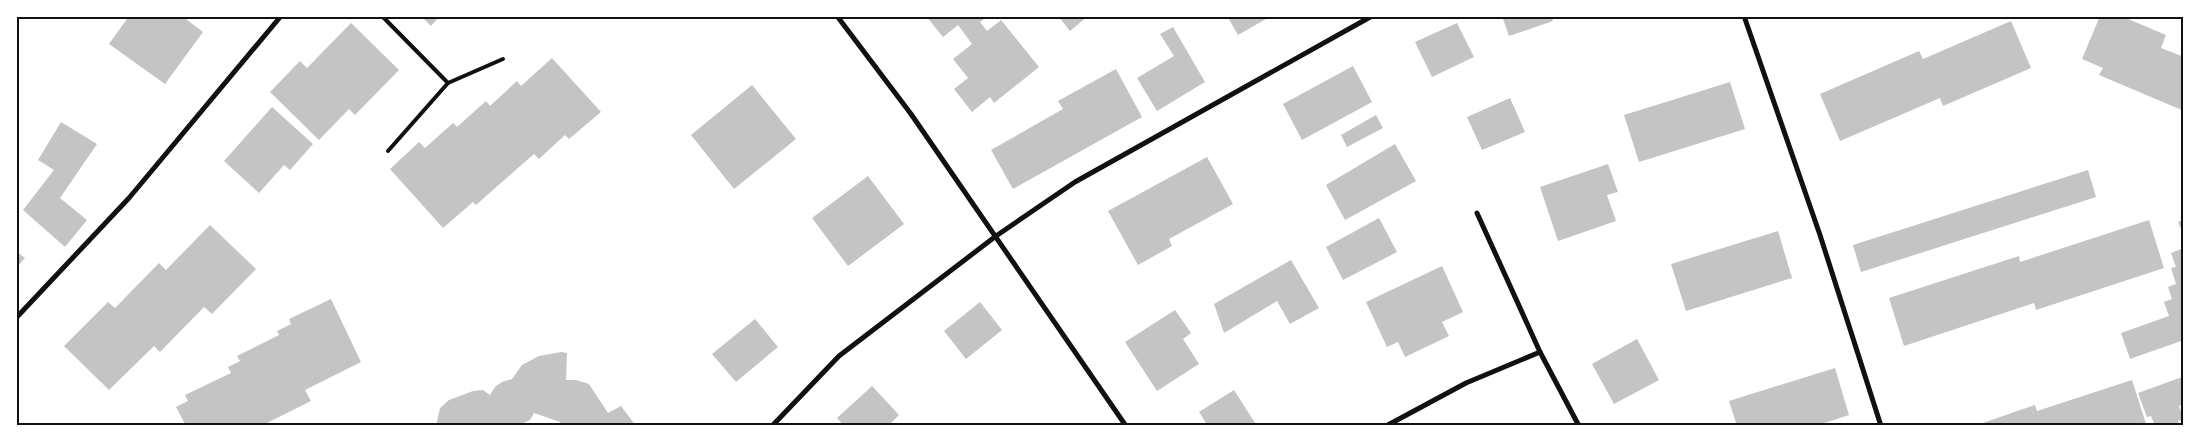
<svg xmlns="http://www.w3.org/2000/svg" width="2200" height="442" font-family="Overpass,sans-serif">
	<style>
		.building { fill: #c4c4c4 }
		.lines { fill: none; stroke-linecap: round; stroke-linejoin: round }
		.service { stroke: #111; stroke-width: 4 }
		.minor { stroke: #111; stroke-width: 5 }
		.neatline { fill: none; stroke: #111; stroke-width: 2 }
	</style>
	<rect width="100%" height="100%" fill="#fff"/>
	<!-- building -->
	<g class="building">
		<polygon points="129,16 182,16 203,32 165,84 109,44"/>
		<polygon points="421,16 440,16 431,26"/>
		<polygon points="926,16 988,16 980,22 987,31 1001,20 1039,67 994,103 990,97 972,112 954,89 968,78 953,59 972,44 958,25 943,37"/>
		<polygon points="1058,16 1088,16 1070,31"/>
		<polygon points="1227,16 1265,16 1266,19 1238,35"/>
		<polygon points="1502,16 1551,16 1553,21 1509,36"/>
		<polygon points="2100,16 2121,16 2166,35 2161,48 2184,57 2184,111 2099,75 2103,68 2082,59"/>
		<polygon points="2011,21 2031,68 1943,106 1940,98 1840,141 1820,94 1919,51 1923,59"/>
		<polygon points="351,23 399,70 355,115 349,109 319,140 270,92 300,61 307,68"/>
		<polygon points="1457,23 1474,57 1432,77 1415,42"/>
		<polygon points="1173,27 1205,82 1157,111 1137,78 1174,56 1160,34"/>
		<polygon points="552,58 601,112 569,139 565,135 539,159 534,154 476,205 473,202 443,228 390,169 419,142 425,148 453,123 457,127 486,101 490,106 517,81 521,86"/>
		<polygon points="1353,66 1372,102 1302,140 1283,104"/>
		<polygon points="1116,69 1142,117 1013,189 991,150 1063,109 1058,101"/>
		<polygon points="1730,82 1745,129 1639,162 1624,115"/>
		<polygon points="752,85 796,139 734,189 691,135"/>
		<polygon points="1510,98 1525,132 1482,150 1467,117"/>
		<polygon points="272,107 313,144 290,170 284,165 259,193 224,161"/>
		<polygon points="1376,115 1383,128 1347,147 1341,135"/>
		<polygon points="61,122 97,144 60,198 87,220 65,247 23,210 54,170 38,160"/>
		<polygon points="1395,144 1416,181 1345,220 1326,185"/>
		<polygon points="1207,157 1233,204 1169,239 1172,246 1138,265 1108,211"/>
		<polygon points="1608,164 1618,192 1607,195 1616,221 1558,241 1540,187"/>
		<polygon points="2088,170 2096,197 1861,272 1853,245"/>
		<polygon points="868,176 904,224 848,266 812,218"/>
		<polygon points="1379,218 1397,252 1343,280 1326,247"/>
		<polygon points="2184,219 2184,236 2178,222"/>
		<polygon points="2149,220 2164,268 2036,310 2034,303 1904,346 1889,298 2019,256 2020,262"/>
		<polygon points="210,225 256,269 212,314 204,307 160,352 154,346 109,390 64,346 108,302 115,308 159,263 166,270"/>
		<polygon points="1778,231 1792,278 1686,311 1671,264"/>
		<polygon points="2184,248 2184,340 2130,359 2121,333 2169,316 2164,302 2172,299 2168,287 2176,284 2171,268 2176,267 2171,253"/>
		<polygon points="16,251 25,258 16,268"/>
		<polygon points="1291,260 1319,308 1290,324 1277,301 1224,333 1214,304"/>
		<polygon points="1442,266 1463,312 1442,322 1449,336 1405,357 1398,342 1387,347 1366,302"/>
		<polygon points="331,299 361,362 305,390 311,401 261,426 186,426 176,407 188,401 185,395 231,373 228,367 240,361 237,356 279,335 277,331 291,324 289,319"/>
		<polygon points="980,302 1002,330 966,359 944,331"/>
		<polygon points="1175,310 1191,333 1183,339 1199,364 1157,391 1125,342"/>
		<polygon points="755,319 778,347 736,382 712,354"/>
		<polygon points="1637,339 1659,380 1614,404 1592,364"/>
		<polygon points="561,352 567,353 566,380 576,380 589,384 608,413 621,406 636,426 559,426 560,422 534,413 530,420 517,426 436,426 440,408 449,400 473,391 483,390 490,395 495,387 502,382 512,379 522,365 539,356"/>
		<polygon points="1835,368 1849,415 1815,426 1737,426 1729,401"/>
		<polygon points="2182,377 2184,383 2184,404 2179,406 2184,419 2178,421 2180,426 2155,426 2151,416 2147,417 2138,393"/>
		<polygon points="2132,380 2146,424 2140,426 1974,426 2035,405 2037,411"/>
		<polygon points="872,386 899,415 888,426 844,426 837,418"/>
		<polygon points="1234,390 1257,426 1208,426 1199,412"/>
	</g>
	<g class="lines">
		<!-- service -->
		<g class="service">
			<polyline points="382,16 448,83"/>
			<polyline points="388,151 448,83 503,59"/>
		</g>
		<!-- minor -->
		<g class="minor">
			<polyline points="837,16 911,114 1126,426"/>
			<polyline points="1744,16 1820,235 1881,426"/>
			<polyline points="1477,213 1540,352 1579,426"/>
			<polyline points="16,318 129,198 281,16"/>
			<polyline points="772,426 839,356 996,236 1075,182 1372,16"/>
			<polyline points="1386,426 1466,383 1540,352"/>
		</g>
	</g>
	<!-- border -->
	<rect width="2200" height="442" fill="none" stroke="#ffffff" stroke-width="35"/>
	<rect x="18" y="18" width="2164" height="406" class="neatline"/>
</svg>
